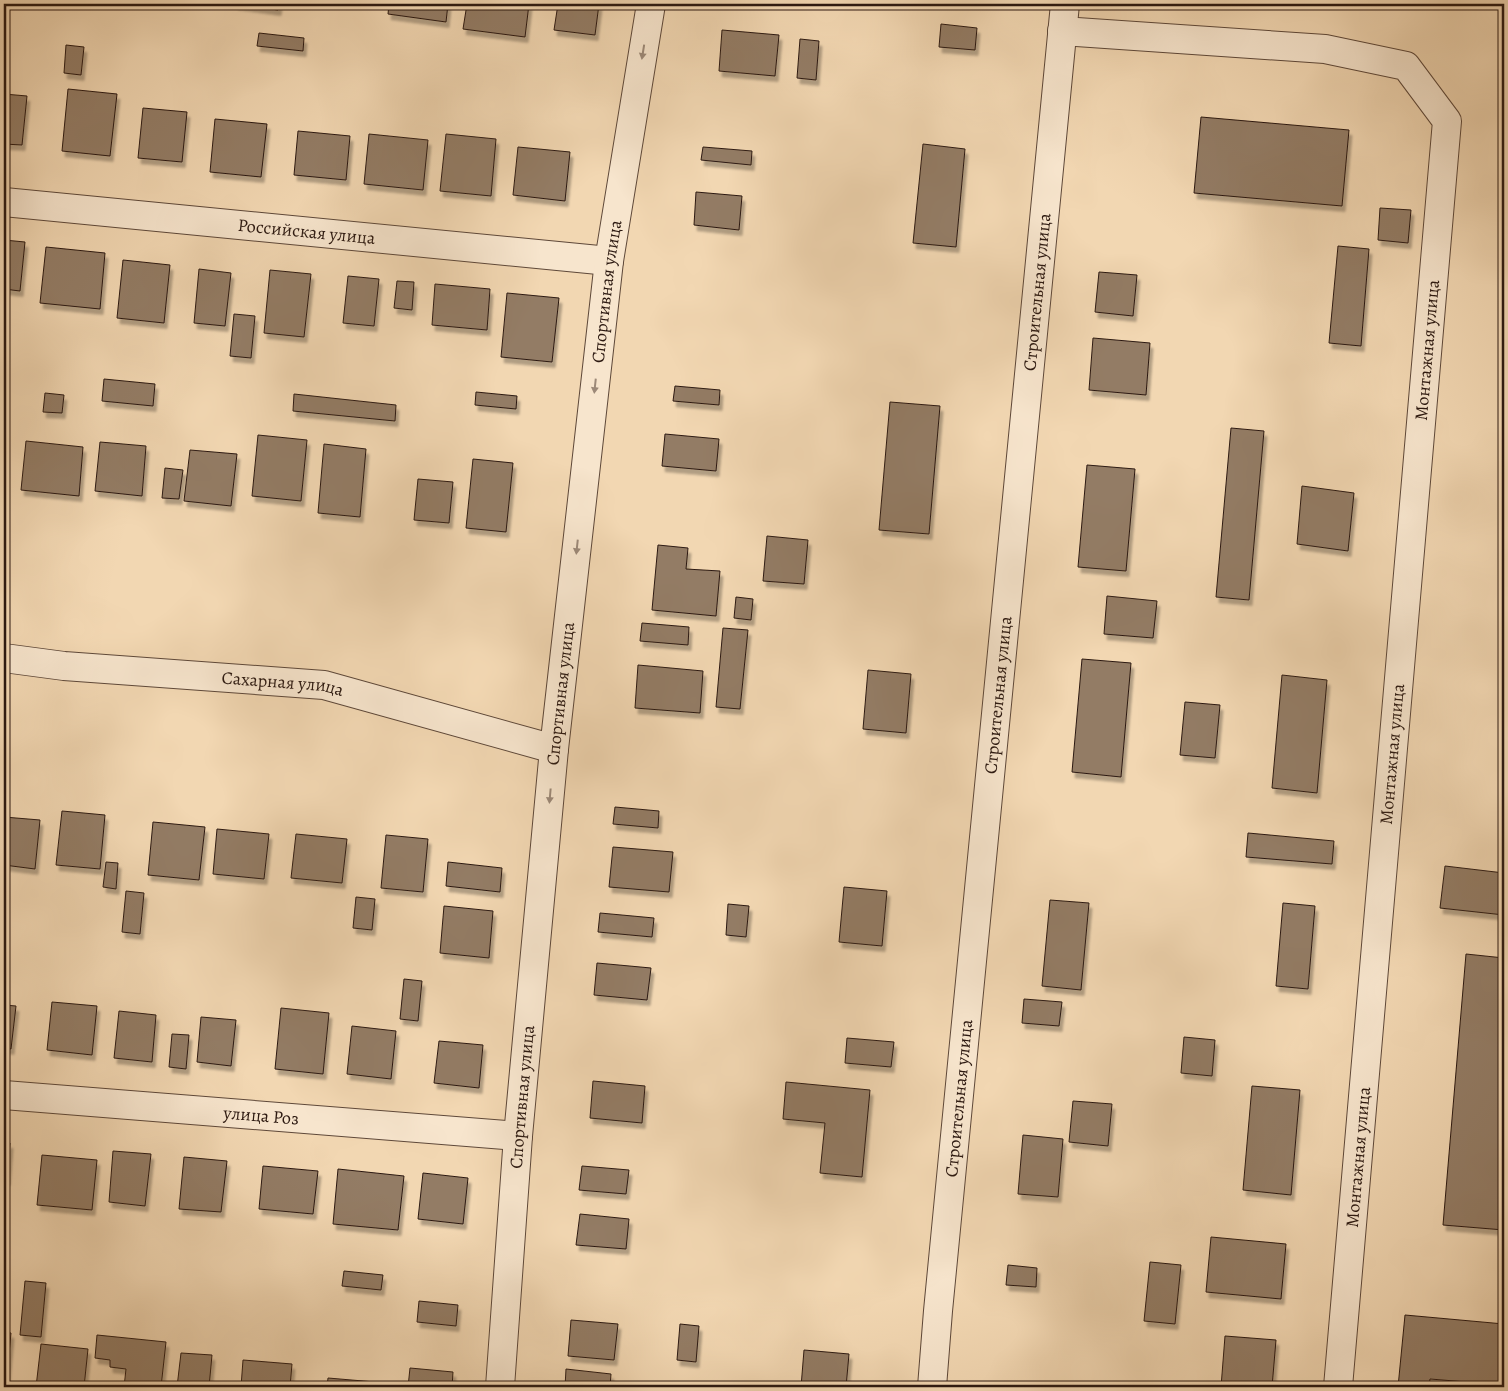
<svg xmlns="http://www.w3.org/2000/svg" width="1508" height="1391" font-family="Alegreya,serif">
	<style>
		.building { fill: #937c65; stroke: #2c1911; filter: url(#shadow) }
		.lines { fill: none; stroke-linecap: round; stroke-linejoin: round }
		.minor-casing { stroke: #5e4839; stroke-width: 30 }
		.minor { stroke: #f7e5cd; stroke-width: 28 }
		.oneway { fill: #9c8978 }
		.labels { text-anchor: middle; stroke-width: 5; stroke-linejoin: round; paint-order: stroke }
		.street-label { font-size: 18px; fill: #2c1911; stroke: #f7e5cd }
	</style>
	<defs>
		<filter id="shadow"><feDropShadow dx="3" dy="5.5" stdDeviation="1" flood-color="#0004"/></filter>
	</defs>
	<rect width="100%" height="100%" fill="#f2d7b2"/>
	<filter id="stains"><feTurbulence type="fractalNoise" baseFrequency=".004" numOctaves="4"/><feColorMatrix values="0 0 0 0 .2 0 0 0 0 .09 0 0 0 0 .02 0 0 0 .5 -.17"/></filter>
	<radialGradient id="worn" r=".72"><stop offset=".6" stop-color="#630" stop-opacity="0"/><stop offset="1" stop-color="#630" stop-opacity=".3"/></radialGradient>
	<!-- building -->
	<g class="building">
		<polygon points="235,4 279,4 278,10"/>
		<polygon points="389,4 448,4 446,22 388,14"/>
		<polygon points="467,4 529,4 525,37 463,29"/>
		<polygon points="558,4 599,4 595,35 554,30"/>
		<polygon points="941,24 977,28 975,50 939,47"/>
		<polygon points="722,30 779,35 775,76 719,71"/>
		<polygon points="259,33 304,38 303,51 257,46"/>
		<polygon points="800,39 819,41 816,80 797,78"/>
		<polygon points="66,45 84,47 81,75 64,73"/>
		<polygon points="68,89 117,94 110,156 62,151"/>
		<polygon points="4,94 27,96 22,145 4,144"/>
		<polygon points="143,108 187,112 182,162 138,158"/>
		<polygon points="1201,117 1349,130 1342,206 1194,193"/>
		<polygon points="215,119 267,124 261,177 210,172"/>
		<polygon points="298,131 350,136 346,180 294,175"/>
		<polygon points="369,134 428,140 423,190 364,184"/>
		<polygon points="446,134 496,139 491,196 440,191"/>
		<polygon points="923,144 965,149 956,247 913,243"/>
		<polygon points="518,147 570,152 565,201 513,195"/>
		<polygon points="703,147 752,151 751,165 701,160"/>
		<polygon points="696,192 742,196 739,230 694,225"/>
		<polygon points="1380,208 1411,210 1408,243 1378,240"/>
		<polygon points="1504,224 1504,291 1499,291"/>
		<polygon points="4,240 25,242 20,291 4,289"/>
		<polygon points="1338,246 1369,249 1361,346 1329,343"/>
		<polygon points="46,247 105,253 100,309 40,303"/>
		<polygon points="123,260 170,265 164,323 117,318"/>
		<polygon points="199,269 231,273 225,326 194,323"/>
		<polygon points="270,270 311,274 304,337 264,333"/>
		<polygon points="1099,272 1137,275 1133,316 1095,312"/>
		<polygon points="348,276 379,279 374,326 343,323"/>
		<polygon points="397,281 414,282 412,310 394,308"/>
		<polygon points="435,284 490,289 487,330 432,325"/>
		<polygon points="507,293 559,298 552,362 501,357"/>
		<polygon points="234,314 255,316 251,358 230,356"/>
		<polygon points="1093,338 1150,343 1146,395 1089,390"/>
		<polygon points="104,379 155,384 153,406 102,401"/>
		<polygon points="675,386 720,390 719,405 673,401"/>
		<polygon points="476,392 517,396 516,409 475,405"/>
		<polygon points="45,393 64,395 62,413 43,412"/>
		<polygon points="294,394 396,405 395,421 293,411"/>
		<polygon points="890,402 940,406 929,534 879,530"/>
		<polygon points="1231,428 1264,431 1249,600 1216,597"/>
		<polygon points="665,434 719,439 716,471 662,466"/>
		<polygon points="258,435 307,440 301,501 252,496"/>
		<polygon points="26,441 83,447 79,496 21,490"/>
		<polygon points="100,442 146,446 142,496 95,491"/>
		<polygon points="324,444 366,449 360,517 318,513"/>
		<polygon points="190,450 237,454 231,506 184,501"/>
		<polygon points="473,459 513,463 506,532 466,528"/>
		<polygon points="1087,465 1135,469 1126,571 1078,567"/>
		<polygon points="165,468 183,470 179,499 162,498"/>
		<polygon points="418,479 453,482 449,523 414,520"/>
		<polygon points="1302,486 1354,493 1348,551 1297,544"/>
		<polygon points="767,536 808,540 804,584 763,581"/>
		<polygon points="658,545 688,548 686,569 720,571 716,616 652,610"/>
		<polygon points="1107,596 1157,601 1153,638 1104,634"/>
		<polygon points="736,597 753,599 751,620 734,618"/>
		<polygon points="642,623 689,627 688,645 640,641"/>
		<polygon points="723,628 748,630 740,709 716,707"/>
		<polygon points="1082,659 1131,663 1121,777 1072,772"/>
		<polygon points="638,665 703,671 700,713 635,708"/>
		<polygon points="868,670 911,674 906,733 863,729"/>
		<polygon points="1282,675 1327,680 1317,793 1272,788"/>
		<polygon points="1185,702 1220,705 1215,758 1180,755"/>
		<polygon points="615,807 659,811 658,828 613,824"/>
		<polygon points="62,811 105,815 100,869 56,865"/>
		<polygon points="4,817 40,820 35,869 4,865"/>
		<polygon points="153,822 205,827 199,880 148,875"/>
		<polygon points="217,829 269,834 264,879 213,874"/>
		<polygon points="1248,833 1334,841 1332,864 1246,857"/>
		<polygon points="296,834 347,839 342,883 291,878"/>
		<polygon points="386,835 428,839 423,892 381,888"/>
		<polygon points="613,847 673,852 669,892 609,887"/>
		<polygon points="106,862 118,863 116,889 103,887"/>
		<polygon points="448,862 502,868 500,892 446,886"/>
		<polygon points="1445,866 1504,873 1504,915 1440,908"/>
		<polygon points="844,887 887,891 882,946 839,942"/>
		<polygon points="126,891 144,893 140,934 122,932"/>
		<polygon points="356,897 375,899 372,930 353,928"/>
		<polygon points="1050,900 1089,903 1081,990 1042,986"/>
		<polygon points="1283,903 1315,906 1308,989 1276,986"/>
		<polygon points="728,904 749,906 746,937 726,935"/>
		<polygon points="444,906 493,911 489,958 440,953"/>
		<polygon points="600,913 654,918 652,937 598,932"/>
		<polygon points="1466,954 1504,958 1504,1019 1502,1042 1504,1043 1504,1230 1443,1225"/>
		<polygon points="597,963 651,968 647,1000 594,995"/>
		<polygon points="404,979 422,981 418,1021 400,1019"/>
		<polygon points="1024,999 1062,1002 1059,1026 1022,1023"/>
		<polygon points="52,1002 97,1006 92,1055 47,1050"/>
		<polygon points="4,1005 16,1006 11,1049 4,1048"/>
		<polygon points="281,1008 329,1013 323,1074 275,1069"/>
		<polygon points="119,1011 156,1015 152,1062 114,1058"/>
		<polygon points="201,1017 236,1020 231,1066 197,1062"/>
		<polygon points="352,1026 396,1031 391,1079 347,1074"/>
		<polygon points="172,1034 189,1035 186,1069 169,1067"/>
		<polygon points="1184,1037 1215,1040 1212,1076 1181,1073"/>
		<polygon points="847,1038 894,1042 891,1067 845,1063"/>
		<polygon points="439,1041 483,1045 479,1088 434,1083"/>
		<polygon points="593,1081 645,1086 642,1123 590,1118"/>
		<polygon points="786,1082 870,1090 862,1177 820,1173 825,1123 783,1119"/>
		<polygon points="1252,1086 1300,1090 1291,1195 1243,1190"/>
		<polygon points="1073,1101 1112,1104 1108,1146 1069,1142"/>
		<polygon points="1023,1135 1063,1139 1058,1197 1018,1194"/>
		<polygon points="4,1143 10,1143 7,1180 4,1180"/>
		<polygon points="113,1151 151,1154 145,1206 109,1202"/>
		<polygon points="42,1155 97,1160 92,1210 37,1205"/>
		<polygon points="184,1157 227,1161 221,1212 179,1209"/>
		<polygon points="263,1166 318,1171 313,1214 259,1209"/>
		<polygon points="582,1166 629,1170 626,1194 579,1190"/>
		<polygon points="338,1169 404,1176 398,1230 333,1224"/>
		<polygon points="423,1173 468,1178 463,1224 418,1219"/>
		<polygon points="580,1214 629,1219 626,1249 576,1245"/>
		<polygon points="1211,1237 1286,1244 1281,1299 1206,1292"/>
		<polygon points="1150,1262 1181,1265 1175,1324 1144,1321"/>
		<polygon points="1008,1265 1037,1268 1036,1287 1006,1285"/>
		<polygon points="344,1271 383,1275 381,1290 342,1286"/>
		<polygon points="25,1281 46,1283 41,1337 20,1335"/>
		<polygon points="419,1301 458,1305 456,1326 417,1322"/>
		<polygon points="1405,1315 1504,1324 1504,1385 1430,1379 1429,1387 1398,1387"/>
		<polygon points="571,1320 618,1324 614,1360 568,1356"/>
		<polygon points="680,1324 699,1326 696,1362 677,1360"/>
		<polygon points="4,1332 11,1333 6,1385 4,1385"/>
		<polygon points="97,1335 166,1342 161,1387 124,1387 126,1369 110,1367 110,1360 95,1358"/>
		<polygon points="1225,1336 1276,1340 1272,1387 1221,1387"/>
		<polygon points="41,1344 88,1349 84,1387 36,1387"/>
		<polygon points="804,1350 849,1354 846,1387 801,1387"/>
		<polygon points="181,1353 212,1355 209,1387 177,1387"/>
		<polygon points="243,1360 292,1364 290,1387 241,1387"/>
		<polygon points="410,1368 453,1372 452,1387 408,1387"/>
		<polygon points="566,1369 611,1374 610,1387 565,1387"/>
		<polygon points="328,1378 375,1382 375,1387 327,1387"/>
	</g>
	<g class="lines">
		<!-- minor casing -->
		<g class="minor-casing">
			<g id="minor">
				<polyline points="1062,31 1325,49 1406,66 1447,121 1338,1387"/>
				<path id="s1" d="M4,202l605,59"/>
				<path id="s2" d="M4,658l60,8 260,19 230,64"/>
				<path id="s3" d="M4,1095l514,41"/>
				<path id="s4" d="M500,1387l18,-251 36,-387 55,-488 42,-257"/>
				<path id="s5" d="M932,1387l6,-76 127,-1307"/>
			</g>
		</g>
		<!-- minor -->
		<use href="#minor" class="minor"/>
	</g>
	<!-- one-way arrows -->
	<defs><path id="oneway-solid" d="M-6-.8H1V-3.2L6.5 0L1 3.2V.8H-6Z" transform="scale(1.25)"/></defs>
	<g class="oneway">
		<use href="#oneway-solid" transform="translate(643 52) rotate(99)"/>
		<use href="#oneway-solid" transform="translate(595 386) rotate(96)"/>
		<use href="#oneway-solid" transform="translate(577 547) rotate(96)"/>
		<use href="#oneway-solid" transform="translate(550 796) rotate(95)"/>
	</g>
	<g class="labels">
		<!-- street labels -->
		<g class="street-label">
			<text dy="6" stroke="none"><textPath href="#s1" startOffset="304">Российская улица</textPath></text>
			<text dy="6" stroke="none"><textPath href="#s4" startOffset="1101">Спортивная улица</textPath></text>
			<text dy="6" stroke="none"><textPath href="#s5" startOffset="1100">Строительная улица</textPath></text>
			<text transform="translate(1427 350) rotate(-85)" y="6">Монтажная улица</text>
			<text dy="6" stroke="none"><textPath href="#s2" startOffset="280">Сахарная улица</textPath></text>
			<text dy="6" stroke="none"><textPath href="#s4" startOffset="696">Спортивная улица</textPath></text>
			<text dy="6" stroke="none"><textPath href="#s5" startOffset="695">Строительная улица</textPath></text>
			<text transform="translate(1392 754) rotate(-85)" y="6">Монтажная улица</text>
			<text dy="6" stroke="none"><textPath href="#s4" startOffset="291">Спортивная улица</textPath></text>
			<text dy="6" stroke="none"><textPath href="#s5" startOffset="290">Строительная улица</textPath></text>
			<text dy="6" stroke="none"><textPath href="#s3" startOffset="258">улица Роз</textPath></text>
			<text transform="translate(1358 1157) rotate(-85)" y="6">Монтажная улица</text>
		</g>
	</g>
	<!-- margin -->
	<rect width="1508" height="1391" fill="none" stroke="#f2d7b2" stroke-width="20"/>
	<rect x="5" y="5" width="1498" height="1381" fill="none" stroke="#2c1911" stroke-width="2.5"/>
	<rect x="10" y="10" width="1488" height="1371" fill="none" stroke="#2c1911"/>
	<rect width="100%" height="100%" filter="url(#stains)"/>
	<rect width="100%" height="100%" fill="url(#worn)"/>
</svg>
